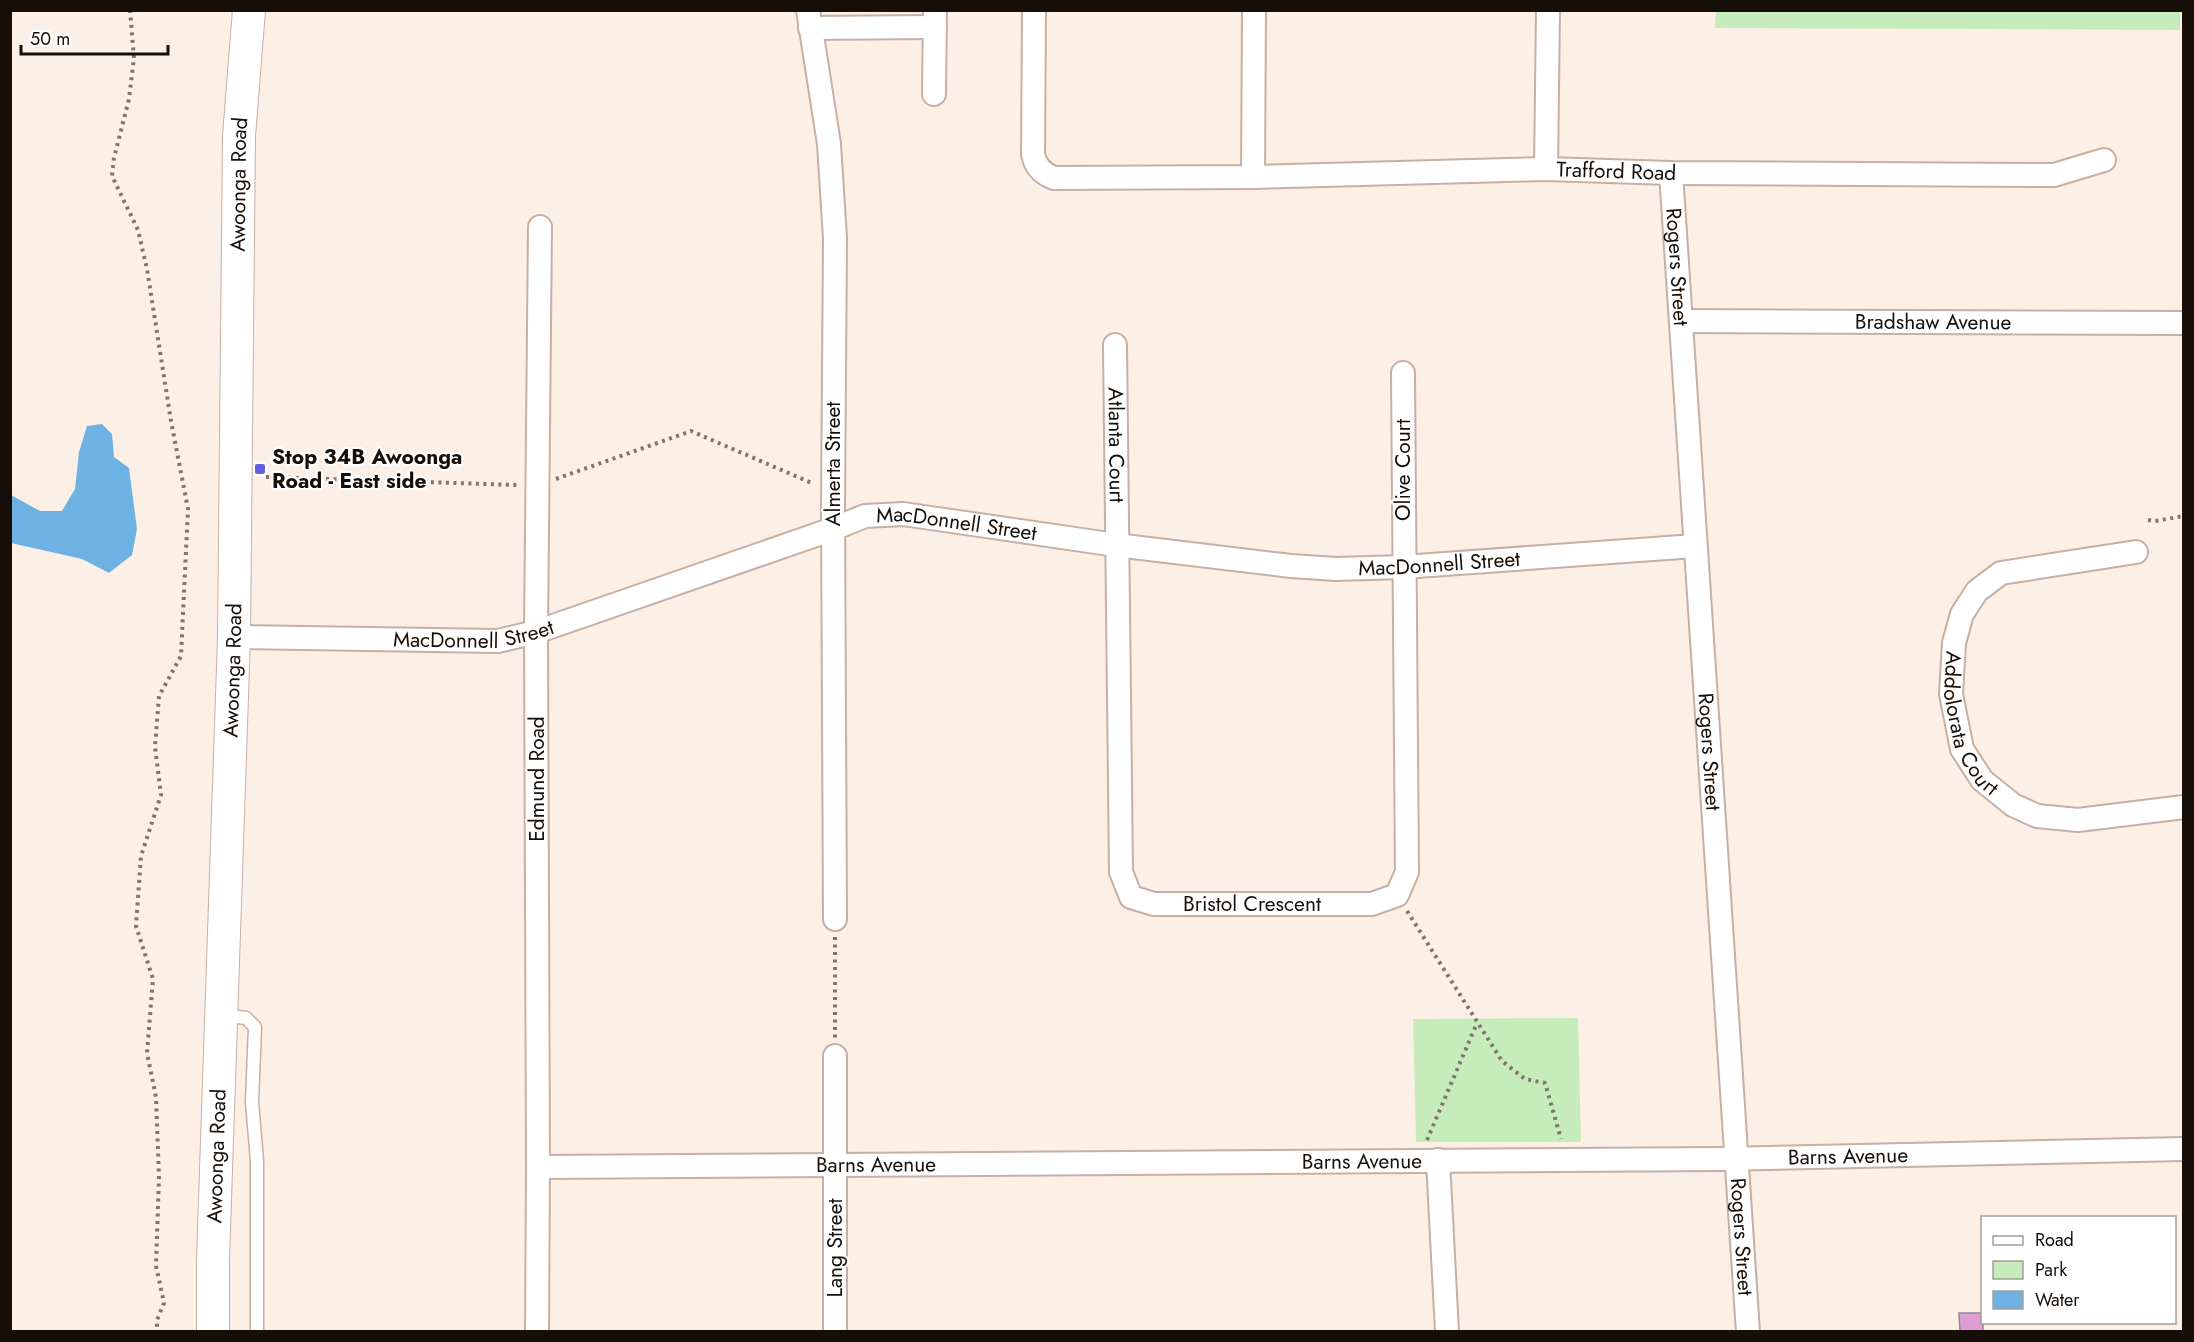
<svg xmlns="http://www.w3.org/2000/svg" width="2194" height="1342" font-family="Jost,sans-serif">
	<style>
		.green { fill: #c7ecbc }
		.water { fill: #6eb2e4 }
		.building { fill: #dd9ed2; stroke: #978493; stroke-width: 1.5 }
		.lines { fill: none; stroke-linecap: round; stroke-linejoin: round }
		.lane-casing { stroke: #c5b0a3; stroke-width: 15 }
		.street-casing { stroke: #c5b0a3; stroke-width: 26 }
		.secondary-casing { stroke: #c5b0a3; stroke-width: 34 }
		.path { stroke: #7f756e; stroke-width: 4; stroke-dasharray: 3 4.5; stroke-linecap: butt }
		.lane { stroke: #fff; stroke-width: 12 }
		.street { stroke: #fff; stroke-width: 22 }
		.secondary { stroke: #fff; stroke-width: 32 }
		.poi-dot { fill: #6263dc; stroke: #fff; stroke-width: 2 }
		.labels { text-anchor: middle; stroke-width: 4.5; stroke-linejoin: round; paint-order: stroke }
		.street-label { font-size: 21px; fill: #150e09; stroke: #fff }
		.poi-label { font-size: 21px; font-weight: bold; fill: #150e09; stroke: #fff; text-anchor: start }
	</style>
	<rect width="100%" height="100%" fill="#fcefe6"/>
	<!-- green -->
	<g class="green">
		<polygon points="1716,10 2180,10 2180,30 1715,28"/>
		<polygon points="1578,1018 1581,1142 1416,1142 1413,1019"/>
	</g>
	<!-- water -->
	<polygon class="water" points="102,424 112,434 114,457 129,468 137,529 132,555 109,573 82,559 11,543 11,495 40,511 62,511 75,489 79,452 87,426"/>
	<!-- building -->
	<polygon class="building" points="1959,1313 1983,1313 1983,1332 1960,1332"/>
	<g class="lines">
		<!-- lane casing -->
		<g class="lane-casing">
			<polyline id="lane" points="222,1015 246,1018 255,1027 252,1102 257,1161 257,1332"/>
		</g>
		<!-- street casing -->
		<g class="street-casing">
			<g id="street">
				<polyline points="808,10 829,144 835,238 833,510 835,919"/>
				<path id="s1" d="M1034,10l-1,144c2,12 10,20 21,24l199,-1 293,-8 125,4 383,2 50,-15"/>
				<polyline points="810,28 935,27"/>
				<polyline points="934,94 935,10"/>
				<polyline points="1546,169 1548,10"/>
				<path id="s2" d="M1671,173l77,1159"/>
				<polyline points="1253,177 1254,10"/>
				<path id="s3" d="M1681,321l503,2"/>
				<path id="s4" d="M1115,345l6,527 10,25 23,7h218l25,-9 10,-23 -4,-499"/>
				<path id="s5" d="M2136,552l-135,21 -24,18 -15,23 -8,29 -3,51 11,55 20,31 31,25 24,11 41,4 106,-13"/>
				<path id="s6" d="M234,637l264,4 38,-9 297,-103 32,-13 38,-2 213,31 175,21 45,3 67,-2 292,-21"/>
				<polyline points="1438,1160 1447,1332"/>
				<path id="s7" d="M538,1167l1184,-8 462,-10"/>
				<polyline points="537,1332 538,1167 536,632 540,227"/>
				<polyline points="835,1332 835,1056"/>
			</g>
		</g>
		<!-- secondary casing -->
		<g class="secondary-casing">
			<g id="secondary">
				<path id="s8" d="M213,1332v-73l21,-622 5,-501 10,-126"/>
			</g>
		</g>
		<!-- path -->
		<g class="path">
			<polyline points="130,10 134,58 129,99 114,158 112,176 138,230 147,269 171,421 188,509 181,656 159,696 155,747 161,795 141,856 136,926 153,979 147,1053 156,1097 159,1177 156,1266 164,1303 157,1320 157,1332"/>
			<polyline points="266,477 517,485"/>
			<polyline points="556,479 691,431 814,484"/>
			<polyline points="2148,520 2155,521 2184,516"/>
			<polyline points="1407,911 1502,1061 1525,1079 1545,1083 1561,1139"/>
			<polyline points="835,937 835,1038"/>
			<polyline points="1427,1140 1477,1023"/>
		</g>
		<!-- lane -->
		<use href="#lane" class="lane"/>
		<!-- street -->
		<use href="#street" class="street"/>
		<!-- secondary -->
		<use href="#secondary" class="secondary"/>
	</g>
	<!-- markers -->
	<rect class="poi-dot" x="254" y="463" width="12" height="12" rx="3"/>
	<g class="labels">
		<!-- street labels -->
		<g class="street-label">
			<text dy="7" stroke="none"><textPath href="#s1" startOffset="740">Trafford Road</textPath></text>
			<text dy="7" stroke="none"><textPath href="#s8" startOffset="1148">Awoonga Road</textPath></text>
			<text dy="7" stroke="none"><textPath href="#s2" startOffset="94">Rogers Street</textPath></text>
			<text dy="7" stroke="none"><textPath href="#s3" startOffset="252">Bradshaw Avenue</textPath></text>
			<text dy="7" stroke="none"><textPath href="#s4" startOffset="100">Atlanta Court</textPath></text>
			<text transform="translate(833 464) rotate(-90)" y="7">Almerta Street</text>
			<text transform="translate(1403 470) rotate(-90)" y="7">Olive Court</text>
			<text dy="7" stroke="none"><textPath href="#s6" startOffset="744">MacDonnell Street</textPath></text>
			<text dy="7" stroke="none"><textPath href="#s6" startOffset="1230">MacDonnell Street</textPath></text>
			<text dy="7" stroke="none"><textPath href="#s6" startOffset="240">MacDonnell Street</textPath></text>
			<text dy="7" stroke="none"><textPath href="#s8" startOffset="662">Awoonga Road</textPath></text>
			<text dy="7" stroke="none"><textPath href="#s5" startOffset="309">Addolorata Court</textPath></text>
			<text dy="7" stroke="none"><textPath href="#s2" startOffset="580">Rogers Street</textPath></text>
			<text transform="translate(537 779) rotate(-90)" y="7">Edmund Road</text>
			<text dy="7" stroke="none"><textPath href="#s4" startOffset="676">Bristol Crescent</textPath></text>
			<text dy="7" stroke="none"><textPath href="#s7" startOffset="1310">Barns Avenue</textPath></text>
			<text dy="7" stroke="none"><textPath href="#s8" startOffset="176">Awoonga Road</textPath></text>
			<text dy="7" stroke="none"><textPath href="#s7" startOffset="824">Barns Avenue</textPath></text>
			<text dy="7" stroke="none"><textPath href="#s7" startOffset="338">Barns Avenue</textPath></text>
			<text dy="7" stroke="none"><textPath href="#s2" startOffset="1066">Rogers Street</textPath></text>
			<text transform="translate(835 1248) rotate(-90)" y="7">Lang Street</text>
		</g>
		<!-- poi labels -->
		<g class="poi-label">
			<text x="272" y="464">Stop 34B Awoonga<tspan x="272" dy="24">Road - East side</tspan></text>
		</g>
	</g>
	<!-- border -->
	<rect width="2194" height="1342" fill="none" stroke="#150e09" stroke-width="24"/>
	<!-- legend -->
	<rect x="1981" y="1216" width="195" height="108" fill="#ffffff" stroke="#a19f9d" stroke-width="1.5"/>
	<rect x="1993" y="1236" width="30" height="9" fill="#ffffff" stroke="#a19f9d" stroke-width="1.5"/>
	<text x="2035" y="1246" font-size="18" fill="#150e09">Road</text>
	<rect x="1993" y="1261" width="30" height="18" fill="#c7ecbc" stroke="#a19f9d" stroke-width="1.5"/>
	<text x="2035" y="1276" font-size="18" fill="#150e09">Park</text>
	<rect x="1993" y="1291" width="30" height="18" fill="#6eb2e4" stroke="#a19f9d" stroke-width="1.5"/>
	<text x="2035" y="1306" font-size="18" fill="#150e09">Water</text>
	<!-- scale -->
	<path d="M21 45v9h147v-9" fill="none" stroke="#150e09" stroke-width="3"/>
	<text x="30" y="45" font-size="18" fill="#150e09" stroke="#ffffff" stroke-width="4.5" paint-order="stroke">50 m</text>
</svg>
